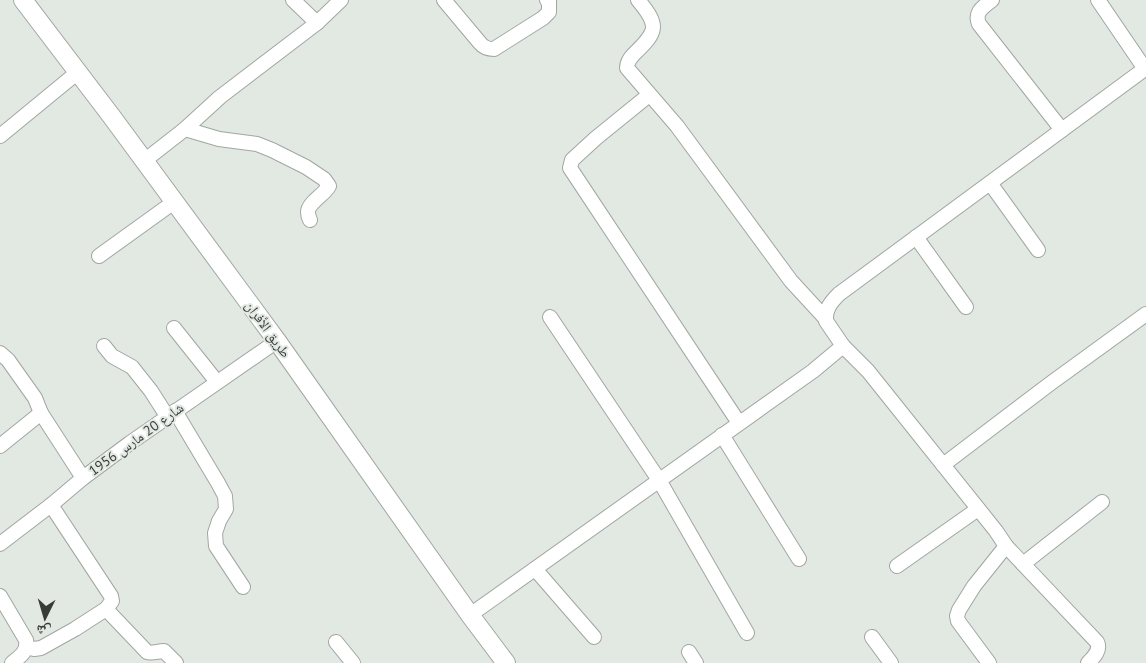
<svg xmlns="http://www.w3.org/2000/svg" width="1146" height="663" font-family="'PT Sans','Noto Naskh Arabic',sans-serif">
	<style>
		.lines { fill: none; stroke-linecap: round; stroke-linejoin: round }
		.minor-casing { stroke: #a1a6a1; stroke-width: 16 }
		.major-casing { stroke: #a1a6a1; stroke-width: 20 }
		.minor { stroke: #fff; stroke-width: 14 }
		.major { stroke: #fff; stroke-width: 18 }
		.labels { text-anchor: middle; stroke-width: 4; stroke-linejoin: round; paint-order: stroke }
		.street-label { font-size: 14px; fill: #393b39; stroke: #e2e9e3 }
	</style>
	<rect width="100%" height="100%" fill="#e2e9e3"/>
	<g class="lines">
		<!-- minor casing -->
		<g class="minor-casing">
			<g id="minor">
				<polyline points="293,0 317,23"/>
				<path d="M444,0l36,43c4,5 8,6 14,6l49,-31 6,-6v-11l-2,-1"/>
				<path d="M638,0c22,26 19,32 -4,54 -4,4 -7,8 -7,14l50,58 114,155 35,38"/>
				<path d="M992,0c-9,7 -18,12 -13,24l83,106"/>
				<polyline points="1098,0 1145,69"/>
				<polyline points="649,95 596,138 572,160 570,168 739,423"/>
				<path d="M185,129l34,10 38,5 15,6 34,17 18,12 5,7c-4,8 -21,17 -21,26 0,3 1,6 2,8"/>
				<polyline points="0,136 78,72"/>
				<polyline points="144,161 185,129 220,97 317,23 341,0"/>
				<polyline points="990,183 1038,250"/>
				<polyline points="916,237 966,307"/>
				<polyline points="99,256 174,202"/>
				<polyline points="550,317 659,480 747,633"/>
				<polyline points="174,328 217,382"/>
				<polyline points="104,346 112,356 132,367 151,391 167,416"/>
				<polyline points="843,346 868,371 996,531 1006,546 974,586 959,610 957,616 958,621 989,663"/>
				<polyline points="0,353 8,360 35,398 41,413 83,478"/>
				<polyline points="175,411 218,483 225,496 226,509 219,521 215,533 216,546 243,587"/>
				<polyline points="722,435 799,559"/>
				<polyline points="0,446 41,413"/>
				<polyline points="943,465 1051,383 1146,314"/>
				<polyline points="0,544 51,505 83,478 130,443 277,341"/>
				<path d="M1006,546l91,96c4,8 -3,15 -9,21"/>
				<polyline points="1023,564 1102,502"/>
				<polyline points="897,566 978,509"/>
				<polyline points="535,569 594,637"/>
				<path d="M0,596l26,44c2,11 -5,16 -14,23"/>
				<path d="M106,609l41,43c5,2 11,-1 17,-1l12,12"/>
				<path d="M470,615l343,-244 30,-25 -17,-25c-1,-12 5,-19 13,-27l307,-226"/>
				<polyline points="872,637 891,663"/>
				<polyline points="336,642 353,663"/>
				<polyline points="26,647 34,649 41,648 75,629 106,609 112,601 111,596 51,505"/>
				<polyline points="689,652 696,663"/>
			</g>
		</g>
		<!-- major casing -->
		<g class="major-casing">
			<polyline id="major" points="23,0 112,117 277,341 470,615 506,663"/>
		</g>
		<!-- minor -->
		<use href="#minor" class="minor"/>
		<!-- major -->
		<use href="#major" class="major"/>
	</g>
	<g class="labels">
		<!-- street labels -->
		<g class="street-label">
			<text transform="translate(268 329) rotate(54)" y="5">طريق الأفران</text>
			<text transform="translate(136 439) rotate(-36)" y="5">شارع 20 مارس 1956</text>
		</g>
	</g>
	<!-- north arrow -->
	<g transform="translate(45 618) rotate(185)" stroke="#e2e9e3" stroke-width="4" paint-order="stroke">
	<path d="M0-4L9 19L0 12L-9 19Z" fill="#393b39"/>
	<text y="-8" font-size="14" font-weight="bold" text-anchor="middle" fill="#393b39">ش</text>
	</g>
</svg>
